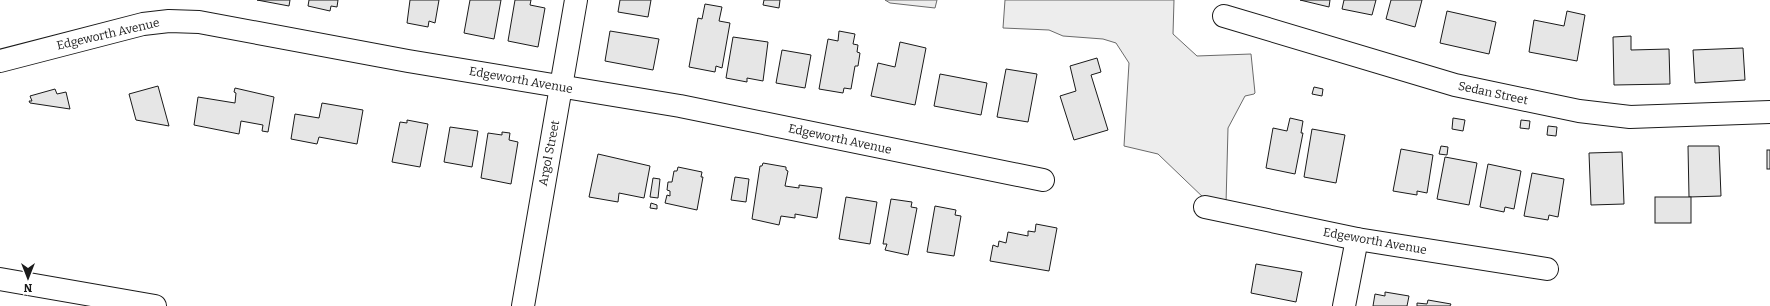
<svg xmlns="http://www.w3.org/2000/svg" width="1770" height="306" font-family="Bitter,serif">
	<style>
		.built { fill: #ededed; stroke: #6a6a6a }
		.building { fill: #e6e6e6; stroke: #1a1a1a }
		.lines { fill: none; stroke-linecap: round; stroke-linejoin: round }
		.street-casing { stroke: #1a1a1a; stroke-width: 24 }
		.street { stroke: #fff; stroke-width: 22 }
		.labels { text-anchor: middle; stroke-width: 3; stroke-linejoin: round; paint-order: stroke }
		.street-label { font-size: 12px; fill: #1a1a1a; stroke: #fff }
	</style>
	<rect width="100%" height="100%" fill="#fff"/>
	<!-- built -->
	<g class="built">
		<polygon points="885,0 937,0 935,8 890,3"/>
		<polygon points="1005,0 1174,0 1173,34 1197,56 1251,54 1255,93 1254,94 1245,96 1228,128 1226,204 1207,201 1158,154 1124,146 1129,63 1116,43 1103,39 1063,36 1049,30 1003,28"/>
	</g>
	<!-- building -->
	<g class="building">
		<polygon points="257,0 290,0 289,6"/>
		<polygon points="309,0 338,0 337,7 331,6 330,11 308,6"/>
		<polygon points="410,0 439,0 435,23 429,21 428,27 407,23"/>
		<polygon points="470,0 501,0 494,39 464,33"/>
		<polygon points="515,0 531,0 530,5 545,8 538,47 508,41"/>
		<polygon points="620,0 651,0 648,17 618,12"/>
		<polygon points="764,0 780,0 779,8 763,5"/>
		<polygon points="1300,0 1330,0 1329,7"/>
		<polygon points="1344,0 1376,0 1372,15 1342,9"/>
		<polygon points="1391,0 1422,0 1415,27 1386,19"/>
		<polygon points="705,4 722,7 719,21 730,23 722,68 716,66 715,72 689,67 698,18 702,19"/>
		<polygon points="1447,11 1496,22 1489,54 1440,43"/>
		<polygon points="1567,11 1585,15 1577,61 1529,52 1534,20 1564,26"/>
		<polygon points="610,31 659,39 653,70 605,61"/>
		<polygon points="839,31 855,34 853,44 858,45 857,52 860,53 858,66 855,66 851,89 844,88 843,93 819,89 828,39 838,41"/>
		<polygon points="1631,36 1631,50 1669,49 1670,84 1614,85 1613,37"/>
		<polygon points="733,37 768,42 763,81 747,78 747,82 726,78"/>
		<polygon points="900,42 926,48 915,105 871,96 878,63 895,67"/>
		<polygon points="1743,48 1745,80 1695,83 1693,50"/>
		<polygon points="782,50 811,55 805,88 776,83"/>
		<polygon points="1097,58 1101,72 1091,75 1108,130 1074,140 1060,96 1076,91 1070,66"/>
		<polygon points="1006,69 1037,74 1028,122 997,117"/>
		<polygon points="940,74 987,83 981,115 934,106"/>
		<polygon points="158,86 169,126 136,120 129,94"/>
		<polygon points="1314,87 1323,89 1322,96 1312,94"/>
		<polygon points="235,88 274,97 268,132 262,131 263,125 241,121 239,134 194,125 198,97 235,103 236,93 234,92"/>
		<polygon points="55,89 57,94 66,92 70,109 30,103 29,101 32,101 30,96"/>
		<polygon points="322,103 363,110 357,144 319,137 317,144 291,139 295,114 319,118"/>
		<polygon points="1290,118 1303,121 1301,133 1303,133 1295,174 1266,168 1273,128 1287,131"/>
		<polygon points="1453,118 1465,120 1463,131 1452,129"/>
		<polygon points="407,120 428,124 420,167 392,162 400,122 407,123"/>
		<polygon points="1521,120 1530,121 1529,129 1520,128"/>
		<polygon points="1548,126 1557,127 1556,136 1547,135"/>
		<polygon points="450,127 478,131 472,167 444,162"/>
		<polygon points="1312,129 1345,135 1336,183 1304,177"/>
		<polygon points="502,132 510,133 509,140 518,142 511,184 481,178 488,133 502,135"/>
		<polygon points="1441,146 1448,147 1447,155 1439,154"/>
		<polygon points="1688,146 1719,146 1721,196 1689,197"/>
		<polygon points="1401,149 1433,155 1427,193 1417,191 1417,195 1393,191"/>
		<rect x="1767" y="150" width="3" height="19"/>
		<polygon points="1622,152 1624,204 1591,205 1589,153"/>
		<polygon points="598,154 650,166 644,198 619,193 618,202 589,197"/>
		<polygon points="1445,157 1477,163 1469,205 1437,199"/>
		<polygon points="763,163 786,167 786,170 788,171 785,186 799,188 799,185 822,188 817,218 795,214 795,218 781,216 779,225 752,219 760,166 762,166"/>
		<polygon points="1488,164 1521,171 1514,209 1505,207 1504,212 1480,207"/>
		<polygon points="678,167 702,172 701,177 703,177 697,210 665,203 667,195 670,196 670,191 667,190 668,182 672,182 674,171 677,171"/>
		<polygon points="1532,173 1564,179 1558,217 1549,215 1548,220 1524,216"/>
		<polygon points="735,177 749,179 746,202 731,200"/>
		<polygon points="653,178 660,179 658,198 650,197"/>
		<polygon points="846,197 877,202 870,244 839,239"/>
		<rect x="1655" y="197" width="36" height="26"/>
		<polygon points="891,199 912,202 911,207 917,208 908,255 885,250 887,244 883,244"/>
		<polygon points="651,203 657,205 657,209 650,208"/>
		<polygon points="935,206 956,210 955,215 961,216 954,256 927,252"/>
		<polygon points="1036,224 1057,228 1049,271 990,261 993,245 998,247 999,241 1006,243 1008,232 1028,236 1028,231 1035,232"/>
		<polygon points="1256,264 1302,272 1296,302 1251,293"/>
		<polygon points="1385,292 1409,296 1407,306 1373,306 1375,294 1385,296"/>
		<polygon points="1428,300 1451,304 1450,306 1417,306 1417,303 1427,304"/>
	</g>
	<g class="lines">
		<!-- street casing -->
		<g class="street-casing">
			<g id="street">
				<polyline points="1224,16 1455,85 1579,111 1630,117 1770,112"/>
				<polyline points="0,61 143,24 169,21 199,22 408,61 680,106 1043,180"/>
				<polyline points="1205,207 1357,239 1547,269"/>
				<polyline points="0,279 155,306"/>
				<polyline points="523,306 576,0"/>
				<polyline points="1344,306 1357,239"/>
			</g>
		</g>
		<!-- street -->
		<use href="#street" class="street"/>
	</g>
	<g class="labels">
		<!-- street labels -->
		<g class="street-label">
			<text transform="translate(108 34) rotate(-13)" y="4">Edgeworth Avenue</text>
			<text transform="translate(521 80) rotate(10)" y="4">Edgeworth Avenue</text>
			<text transform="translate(1493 93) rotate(12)" y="4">Sedan Street</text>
			<text transform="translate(840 139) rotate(12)" y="4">Edgeworth Avenue</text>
			<text transform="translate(549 153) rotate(-79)" y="4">Argol Street</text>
			<text transform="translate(1375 241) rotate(10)" y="4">Edgeworth Avenue</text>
		</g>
	</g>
	<!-- north arrow -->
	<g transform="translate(28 278) rotate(180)" stroke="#ffffff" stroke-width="3" paint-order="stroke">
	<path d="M0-3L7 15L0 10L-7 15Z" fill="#1a1a1a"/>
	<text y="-6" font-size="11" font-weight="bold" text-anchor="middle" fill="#1a1a1a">N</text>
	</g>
</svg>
